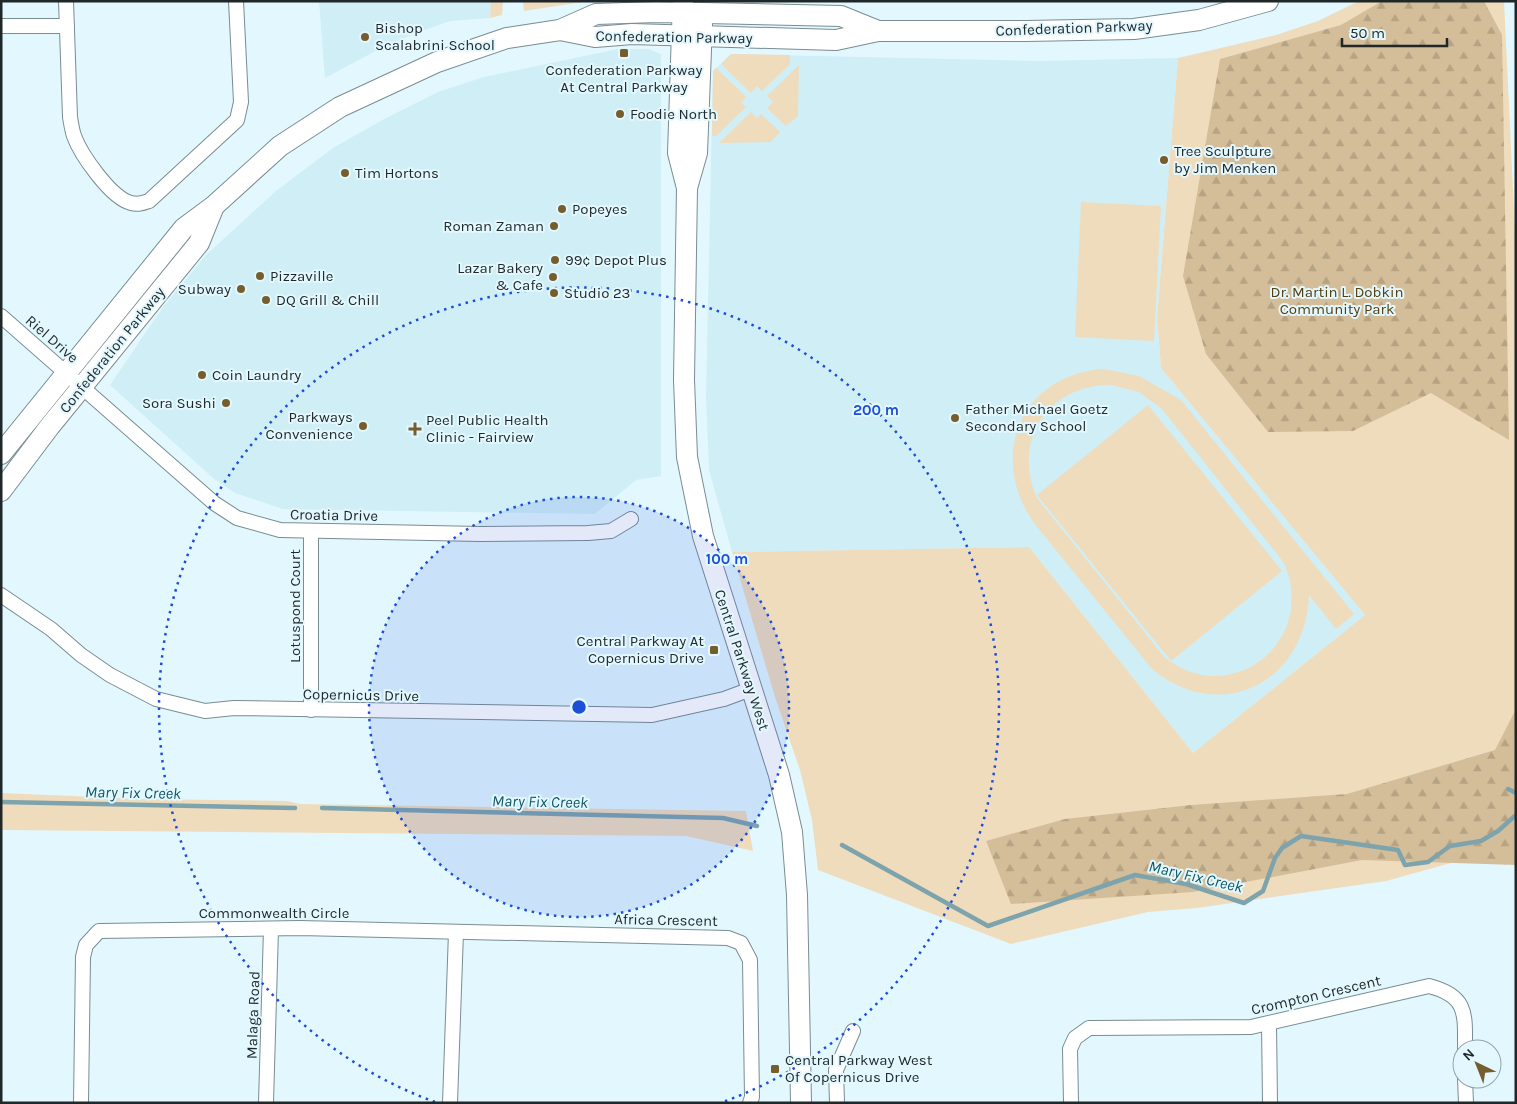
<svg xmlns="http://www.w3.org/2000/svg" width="1517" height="1104" font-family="Karla,sans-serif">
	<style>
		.built { fill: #cfeef6 }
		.green { fill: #efdcbd; fill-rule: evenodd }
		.forest { fill: url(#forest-firs) }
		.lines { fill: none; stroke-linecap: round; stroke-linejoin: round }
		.stream { stroke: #7da3ad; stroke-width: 4.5 }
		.street-casing { stroke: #798d92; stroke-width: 16 }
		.secondary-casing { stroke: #798d92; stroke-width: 22 }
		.street { stroke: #fff; stroke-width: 14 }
		.secondary { stroke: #fff; stroke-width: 20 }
		.ring { fill: none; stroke: #1d4ed8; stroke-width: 2.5; stroke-dasharray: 2.5 5 }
		.poi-dot { fill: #765d2e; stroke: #e2f8fe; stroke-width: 2 }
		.labels { text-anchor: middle; stroke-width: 4; stroke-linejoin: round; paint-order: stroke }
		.poi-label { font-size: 15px; fill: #1f2729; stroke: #e2f8fe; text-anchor: start }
		.street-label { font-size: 15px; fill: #1f2729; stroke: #e2f8fe }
		.park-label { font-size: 15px; fill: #543d0f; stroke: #e2f8fe }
		.water-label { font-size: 16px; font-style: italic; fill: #115764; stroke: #e2f8fe }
		.centre { fill: #1d4ed8; stroke: #e2f8fe; stroke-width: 2.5 }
		.ring-label { font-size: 15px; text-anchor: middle; font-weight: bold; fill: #1d4ed8; stroke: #e2f8fe; stroke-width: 4; stroke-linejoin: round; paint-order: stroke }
	</style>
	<defs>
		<pattern id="forest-firs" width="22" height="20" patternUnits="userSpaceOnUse" patternTransform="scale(1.25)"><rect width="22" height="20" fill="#d4be99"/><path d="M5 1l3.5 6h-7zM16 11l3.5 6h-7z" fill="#b6a384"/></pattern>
	</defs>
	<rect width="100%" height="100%" fill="#e2f8fe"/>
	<!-- built -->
	<g class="built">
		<polygon points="319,1 491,1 490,18 450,21 419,32 383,47 325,78"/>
		<polygon points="618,49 648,49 661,54 661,476 636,480 595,514 283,509 235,493 213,478 110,385 163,307 206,255 276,191 333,148 384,119 438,92 484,77"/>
		<polygon points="731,54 1038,61 1178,58 1157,317 1161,368 1365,615 1193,753 1029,547 732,552 709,470 706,396 713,71"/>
	</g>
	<!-- green -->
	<g class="green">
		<polygon points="491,1 503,1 502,15 490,18"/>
		<polygon points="523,1 589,1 524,11"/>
		<polygon points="1359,1 1504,1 1516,252 1516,865 1491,852 1386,881 1197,908 1148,912 1011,944 818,870 812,820 800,770 775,697 732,552 1029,547 1193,753 1365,615 1161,368 1157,317 1178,58 1276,35 1318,21"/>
		<polygon points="731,54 790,55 790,64 762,91 757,86 751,93 721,64"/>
		<polygon points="799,65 798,116 786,126 767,108 773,102 767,96"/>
		<polygon points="716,68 746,97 741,103 746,107 716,136 712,136 713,71"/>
		<polygon points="751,112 757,118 761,114 780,132 771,142 719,143"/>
		<polygon points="1081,202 1161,206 1154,341 1075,337"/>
		<path d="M1104,369l35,7 42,24 173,214 -18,15 -27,-34c-3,87 -88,131 -157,74l-118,-146c-47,-66 -13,-149 70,-154zM1111,385l28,7 23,17 122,154c34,77 -51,147 -119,95l-128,-160c-26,-58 12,-114 74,-113z"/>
		<polygon points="1148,405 1282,571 1171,661 1037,495"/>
		<polygon points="1,793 143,799 287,801 300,804 746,811 753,851 686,836 1,830"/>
	</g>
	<!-- forest -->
	<g class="forest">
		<polygon points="1382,1 1484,1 1502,35 1509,440 1431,393 1353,431 1268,432 1206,354 1183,276 1220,59 1341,25"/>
		<polygon points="1516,709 1516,865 1362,860 1193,892 1011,904 986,841 1065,819 1191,805 1347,794 1495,750"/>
	</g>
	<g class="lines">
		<!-- stream -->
		<g class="stream">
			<polyline points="1508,789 1516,793"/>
			<polyline points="1,802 295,808"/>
			<polyline points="322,808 723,818 757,826"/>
			<polyline points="842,845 988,926 1135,875 1186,884 1244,903 1263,891 1275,858 1282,848 1301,836 1398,850 1405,865 1428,862 1450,846 1481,841 1498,831 1516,815"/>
		</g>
		<!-- street casing -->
		<g class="street-casing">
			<g id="street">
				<path d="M66,1l4,116c1,6 2,13 4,19 7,19 37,62 57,67 7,2 12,0 18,-2l88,-81 4,-18 -5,-101"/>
				<polyline points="1,26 67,26"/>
				<polyline points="1,316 214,503 237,518 280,530 480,534 588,533 611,531 631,519"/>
				<polyline points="1,595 51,629 81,655 110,675 156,699 205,711 234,708 652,715 724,699 751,689"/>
				<polyline points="311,710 311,532"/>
				<polyline points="1269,1024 1270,1103"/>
				<polyline points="1465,1079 1466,1103"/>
				<polyline points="81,1103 83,957 86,945 99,931 300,928 728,938 741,943 750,960 752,1097 750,1103"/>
				<polyline points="266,1103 271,929"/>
				<polyline points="450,1103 456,932"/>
				<polyline points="837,1103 836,1070 853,1031"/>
				<path d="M1071,1103l-1,-54 5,-11 14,-10 162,-1 178,-41c39,10 36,28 36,63"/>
			</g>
		</g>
		<!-- secondary casing -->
		<g class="secondary-casing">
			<g id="secondary">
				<polyline points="683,1 678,153 687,188 684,380 687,457 703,536 779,775 792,832 797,895 801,1103"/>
				<polyline points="560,30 595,37 632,34 836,40 878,31 1026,31 1134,29 1199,20 1268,1"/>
				<polyline points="687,188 697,153 702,24"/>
				<polyline points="1,454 184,228 215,205 280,146 340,107 437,62 507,38 560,30 596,14 656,12 841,16 878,31"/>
				<polyline points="1,491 50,426 199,243 214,206"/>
			</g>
		</g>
		<!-- street -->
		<use href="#street" class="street"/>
		<!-- secondary -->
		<use href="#secondary" class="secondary"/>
	</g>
	<!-- distance rings -->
	<circle cx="579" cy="707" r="210" fill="#1d4ed8" fill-opacity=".12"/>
	<g class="ring">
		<circle cx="579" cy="707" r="210"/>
		<path d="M435 1102A420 420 0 1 1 723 1102"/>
	</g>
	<!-- markers -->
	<g class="poi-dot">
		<circle cx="365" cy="37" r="5"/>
		<rect x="619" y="48" width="10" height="10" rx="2.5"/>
		<circle cx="620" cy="114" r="5"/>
		<circle cx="1164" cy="160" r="5"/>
		<circle cx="345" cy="173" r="5"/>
		<circle cx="562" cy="209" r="5"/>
		<circle cx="554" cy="226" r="5"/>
		<circle cx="555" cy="260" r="5"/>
		<circle cx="260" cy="276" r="5"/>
		<circle cx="553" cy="277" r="5"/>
		<circle cx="241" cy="289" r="5"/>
		<circle cx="554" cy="293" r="5"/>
		<circle cx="266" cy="300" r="5"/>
		<circle cx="202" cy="375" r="5"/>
		<circle cx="226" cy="403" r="5"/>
		<circle cx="955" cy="418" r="5"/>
		<circle cx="363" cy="426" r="5"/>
		<path d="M412.5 421.5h5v5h5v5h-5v5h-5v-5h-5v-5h5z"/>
		<rect x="709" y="645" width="10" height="10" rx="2.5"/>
		<rect x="770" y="1064" width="10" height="10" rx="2.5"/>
	</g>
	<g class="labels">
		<!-- poi labels -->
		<g class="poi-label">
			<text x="375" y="33">Bishop<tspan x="375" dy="17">Scalabrini School</tspan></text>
			<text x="624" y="75" text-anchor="middle">Confederation Parkway<tspan x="624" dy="17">At Central Parkway</tspan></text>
			<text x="630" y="119">Foodie North</text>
			<text x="1174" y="156">Tree Sculpture<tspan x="1174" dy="17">by Jim Menken</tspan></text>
			<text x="355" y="178">Tim Hortons</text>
			<text x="572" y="214">Popeyes</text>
			<text x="544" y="231" text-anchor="end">Roman Zaman</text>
			<text x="565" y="265">99¢ Depot Plus</text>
			<text x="543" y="273" text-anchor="end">Lazar Bakery<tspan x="543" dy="17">&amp; Cafe</tspan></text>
			<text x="270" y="281">Pizzaville</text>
			<text x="231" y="294" text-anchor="end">Subway</text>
			<text x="564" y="298">Studio 23</text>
			<text x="276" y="305">DQ Grill &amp; Chill</text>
			<text x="212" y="380">Coin Laundry</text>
			<text x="216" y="408" text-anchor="end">Sora Sushi</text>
			<text x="965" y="414">Father Michael Goetz<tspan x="965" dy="17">Secondary School</tspan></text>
			<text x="353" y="422" text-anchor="end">Parkways<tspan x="353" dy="17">Convenience</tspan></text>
			<text x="426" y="425">Peel Public Health<tspan x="426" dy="17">Clinic - Fairview</tspan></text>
			<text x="704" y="646" text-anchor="end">Central Parkway At<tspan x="704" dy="17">Copernicus Drive</tspan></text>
			<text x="785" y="1065">Central Parkway West<tspan x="785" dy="17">Of Copernicus Drive</tspan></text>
		</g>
		<!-- street labels -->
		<g class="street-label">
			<text transform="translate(1074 28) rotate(-2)" y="5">Confederation Parkway</text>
			<text transform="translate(674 37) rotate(1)" y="5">Confederation Parkway</text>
			<text transform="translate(52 339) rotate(41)" y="5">Riel Drive</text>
			<text transform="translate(112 350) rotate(-51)" y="5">Confederation Parkway</text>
			<text transform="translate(334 515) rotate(1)" y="5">Croatia Drive</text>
			<text transform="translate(295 606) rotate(-90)" y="5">Lotuspond Court</text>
			<text transform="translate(742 660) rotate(72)" y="5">Central Parkway West</text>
			<text transform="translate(361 695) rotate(1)" y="5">Copernicus Drive</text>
			<text x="274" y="918">Commonwealth Circle</text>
			<text transform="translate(666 920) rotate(1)" y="5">Africa Crescent</text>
			<text transform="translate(1316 995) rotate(-13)" y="5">Crompton Crescent</text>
			<text transform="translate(253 1015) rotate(-88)" y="5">Malaga Road</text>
		</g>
		<!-- park labels -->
		<g class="park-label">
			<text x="1337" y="297">Dr. Martin L. Dobkin<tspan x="1337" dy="17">Community Park</tspan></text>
		</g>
		<!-- water labels -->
		<g class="water-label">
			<text transform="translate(133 792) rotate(1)" y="6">Mary Fix Creek</text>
			<text transform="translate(540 801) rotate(1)" y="6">Mary Fix Creek</text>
			<text transform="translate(1196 876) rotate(13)" y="6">Mary Fix Creek</text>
		</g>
	</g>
	<circle cx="579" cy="707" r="8" class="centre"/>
	<g class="ring-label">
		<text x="876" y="415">200 m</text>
		<text x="727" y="564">100 m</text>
	</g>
	<!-- border -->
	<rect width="1517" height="1104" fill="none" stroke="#1f2729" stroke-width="5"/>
	<!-- north arrow -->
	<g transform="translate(1477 1064) rotate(317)"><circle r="24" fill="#e2f8fe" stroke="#94a4a9"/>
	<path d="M0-4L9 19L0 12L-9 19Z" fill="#765d2e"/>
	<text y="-8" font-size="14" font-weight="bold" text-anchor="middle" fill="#1f2729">N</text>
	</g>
	<!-- scale -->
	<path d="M1342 38v8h105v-8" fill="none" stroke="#1f2729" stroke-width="2.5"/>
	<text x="1350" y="38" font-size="15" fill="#1f2729" stroke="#e2f8fe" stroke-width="4" paint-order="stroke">50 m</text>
</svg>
